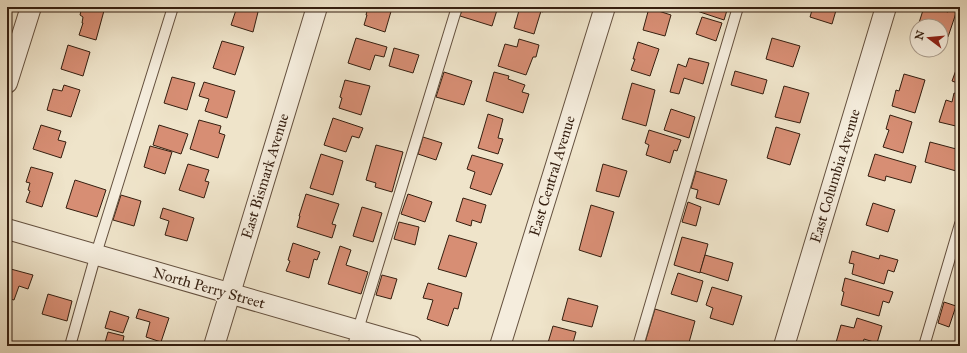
<svg xmlns="http://www.w3.org/2000/svg" width="967" height="353" font-family="'IM FELL Great Primer',serif">
	<style>
		.building { fill: #d78e74; stroke: #351f10 }
		.lines { fill: none; stroke-linecap: round; stroke-linejoin: round }
		.lane-casing { stroke: #64503e; stroke-width: 12 }
		.street-casing { stroke: #64503e; stroke-width: 22 }
		.lane { stroke: #f5eddd; stroke-width: 10 }
		.street { stroke: #f5eddd; stroke-width: 20 }
		.labels { text-anchor: middle; stroke-width: 3.5; stroke-linejoin: round; paint-order: stroke }
		.street-label { font-size: 15px; fill: #351f10; stroke: #f5eddd }
	</style>
	<rect width="100%" height="100%" fill="#efe4ca"/>
	<filter id="stains"><feTurbulence type="fractalNoise" baseFrequency=".005" numOctaves="4"/><feColorMatrix values="0 0 0 0 .2 0 0 0 0 .09 0 0 0 0 .02 0 0 0 .5 -.17"/></filter>
	<radialGradient id="worn" r=".72"><stop offset=".6" stop-color="#630" stop-opacity="0"/><stop offset="1" stop-color="#630" stop-opacity=".3"/></radialGradient>
	<!-- building -->
	<g class="building">
		<polygon points="82,7 105,7 96,40 79,35 83,23 82,23 83,17 80,15"/>
		<polygon points="237,7 259,8 253,32 231,25"/>
		<polygon points="368,7 392,8 385,32 364,25 367,15 366,15"/>
		<polygon points="463,7 498,7 492,26 460,16"/>
		<polygon points="520,7 545,7 543,12 541,11 534,34 514,28"/>
		<polygon points="698,7 728,7 724,20 697,11"/>
		<polygon points="813,7 837,7 832,24 810,17"/>
		<polygon points="924,7 931,7 948,12 949,8 957,10 948,37 941,35 941,26 918,26"/>
		<polygon points="649,8 671,15 665,36 643,30"/>
		<polygon points="702,17 722,23 716,41 696,34"/>
		<polygon points="356,38 387,47 384,57 375,55 370,70 348,63"/>
		<polygon points="772,38 800,46 793,67 766,59"/>
		<polygon points="519,39 539,45 536,57 533,57 526,75 498,66 505,44 517,47"/>
		<polygon points="222,41 244,47 235,75 213,68"/>
		<polygon points="638,42 659,49 650,76 631,70 635,59 633,59"/>
		<polygon points="68,45 90,52 83,76 61,69"/>
		<polygon points="394,48 419,55 413,73 389,66"/>
		<polygon points="689,58 709,63 703,84 684,78 679,94 670,92 678,64 686,67"/>
		<polygon points="956,70 960,71 960,84 952,81"/>
		<polygon points="735,71 767,80 763,94 731,85"/>
		<polygon points="444,72 472,81 464,105 436,97"/>
		<polygon points="494,72 509,76 508,79 525,85 522,92 529,94 523,113 486,101"/>
		<polygon points="904,74 925,80 915,113 892,106 896,90 899,91"/>
		<polygon points="172,77 195,83 187,110 164,103"/>
		<polygon points="345,80 370,86 361,115 339,108 342,98 340,97"/>
		<polygon points="204,82 235,91 227,118 205,111 209,99 199,96"/>
		<polygon points="632,83 655,90 646,126 622,119"/>
		<polygon points="64,85 80,90 71,117 47,110 53,89 62,91"/>
		<polygon points="784,86 809,93 800,123 775,117"/>
		<polygon points="954,93 960,95 960,127 939,122 946,100 952,102"/>
		<polygon points="671,109 695,117 689,138 664,130"/>
		<polygon points="488,114 503,119 498,138 503,139 498,154 478,148"/>
		<polygon points="890,115 912,122 903,153 883,147 889,130 886,129"/>
		<polygon points="333,118 363,128 359,138 352,136 346,152 324,145"/>
		<polygon points="199,120 221,126 219,133 225,135 218,158 190,149"/>
		<polygon points="41,125 61,131 58,140 66,142 61,158 33,149"/>
		<polygon points="159,125 188,134 181,154 153,145"/>
		<polygon points="776,127 800,134 790,165 767,158"/>
		<polygon points="649,130 681,140 677,151 674,150 670,163 646,155 649,145 645,143"/>
		<polygon points="423,137 442,143 436,160 418,154"/>
		<polygon points="930,142 960,150 960,157 956,171 925,162"/>
		<polygon points="376,145 403,152 392,192 375,187 376,183 366,180"/>
		<polygon points="150,146 172,152 165,174 144,167"/>
		<polygon points="321,154 343,161 333,195 310,188"/>
		<polygon points="875,154 916,166 911,183 886,176 885,181 868,176"/>
		<polygon points="472,155 503,164 491,195 470,188 475,172 467,169"/>
		<polygon points="188,164 209,170 205,181 209,182 204,198 179,190"/>
		<polygon points="603,164 627,171 619,197 596,191"/>
		<polygon points="31,167 53,173 42,207 26,202 30,191 28,190 30,183 26,182"/>
		<polygon points="696,171 727,180 719,205 696,198 698,190 691,188"/>
		<polygon points="75,180 106,190 97,217 66,208"/>
		<polygon points="306,194 339,204 332,224 336,225 332,238 297,227 300,216 299,216"/>
		<polygon points="408,194 432,202 425,222 401,214"/>
		<polygon points="121,195 141,201 134,226 113,220"/>
		<polygon points="463,198 486,205 481,223 472,220 471,226 456,221"/>
		<polygon points="688,202 701,207 696,226 682,222"/>
		<polygon points="873,203 895,210 888,232 866,225"/>
		<polygon points="591,205 614,212 601,257 579,250"/>
		<polygon points="362,207 382,213 373,242 353,236"/>
		<polygon points="163,208 194,218 187,241 165,235 169,221 160,218"/>
		<polygon points="399,222 419,227 415,245 394,239"/>
		<polygon points="449,235 477,243 466,277 438,269"/>
		<polygon points="682,237 708,244 700,273 674,265"/>
		<polygon points="293,243 320,252 317,260 314,259 309,278 286,271 290,261 288,260"/>
		<polygon points="340,246 351,250 346,265 368,272 361,294 328,284"/>
		<polygon points="852,251 879,259 880,255 898,260 894,272 888,270 884,284 852,274 854,264 849,263"/>
		<polygon points="705,255 733,263 728,281 700,272"/>
		<polygon points="7,268 33,275 28,289 19,286 14,300 7,298"/>
		<polygon points="678,273 703,281 697,302 671,294"/>
		<polygon points="382,275 397,279 391,299 376,295"/>
		<polygon points="845,278 893,292 889,303 883,301 879,316 841,305 844,292 842,291"/>
		<polygon points="428,283 462,293 458,309 454,308 448,326 427,319 433,300 423,298"/>
		<polygon points="712,287 742,296 733,325 710,318 713,308 706,305"/>
		<polygon points="48,294 72,301 67,321 42,314"/>
		<polygon points="568,298 598,306 592,327 562,320"/>
		<polygon points="944,302 956,306 949,327 938,323"/>
		<polygon points="139,309 169,318 161,342 146,337 150,322 136,318"/>
		<polygon points="655,309 695,321 688,346 679,346 667,343 666,346 644,346"/>
		<polygon points="110,311 129,317 123,333 105,328"/>
		<polygon points="857,318 882,326 877,343 864,339 862,346 835,346 841,325 854,328"/>
		<polygon points="553,326 576,332 572,346 547,346"/>
		<polygon points="108,332 124,336 122,346 104,346"/>
	</g>
	<g class="lines">
		<!-- lane casing -->
		<g class="lane-casing">
			<g id="lane">
				<polyline points="70,346 96,254 173,7"/>
				<polyline points="353,346 457,7"/>
				<polyline points="638,346 738,7"/>
				<polyline points="924,346 960,224"/>
			</g>
		</g>
		<!-- street casing -->
		<g class="street-casing">
			<g id="street">
				<polyline points="7,83 31,7"/>
				<polyline points="7,229 412,346"/>
				<polyline points="214,346 317,7"/>
				<polyline points="500,346 605,7"/>
				<polyline points="784,346 886,7"/>
			</g>
		</g>
		<!-- lane -->
		<use href="#lane" class="lane"/>
		<!-- street -->
		<use href="#street" class="street"/>
	</g>
	<g class="labels">
		<!-- street labels -->
		<g class="street-label">
			<text transform="translate(265 176) rotate(-73)" y="5">East Bismark Avenue</text>
			<text transform="translate(552 176) rotate(-73)" y="5">East Central Avenue</text>
			<text transform="translate(835 176) rotate(-73)" y="5">East Columbia Avenue</text>
			<text transform="translate(209 288) rotate(16)" y="5">North Perry Street</text>
		</g>
	</g>
	<!-- margin -->
	<rect width="967" height="353" fill="none" stroke="#efe4ca" stroke-width="24"/>
	<rect x="8" y="8" width="951" height="337" fill="none" stroke="#351f10" stroke-width="2"/>
	<rect x="12" y="12" width="943" height="329" fill="none" stroke="#351f10"/>
	<!-- north arrow -->
	<g transform="translate(929 38) rotate(286)"><circle r="19" fill="#f5eddd" stroke="#a89b8b"/>
	<path d="M0-3L7 15L0 10L-7 15Z" fill="#8f2418"/>
	<text y="-6" font-size="11" font-weight="bold" text-anchor="middle" fill="#351f10">N</text>
	</g>
	<rect width="100%" height="100%" filter="url(#stains)"/>
	<rect width="100%" height="100%" fill="url(#worn)"/>
</svg>
